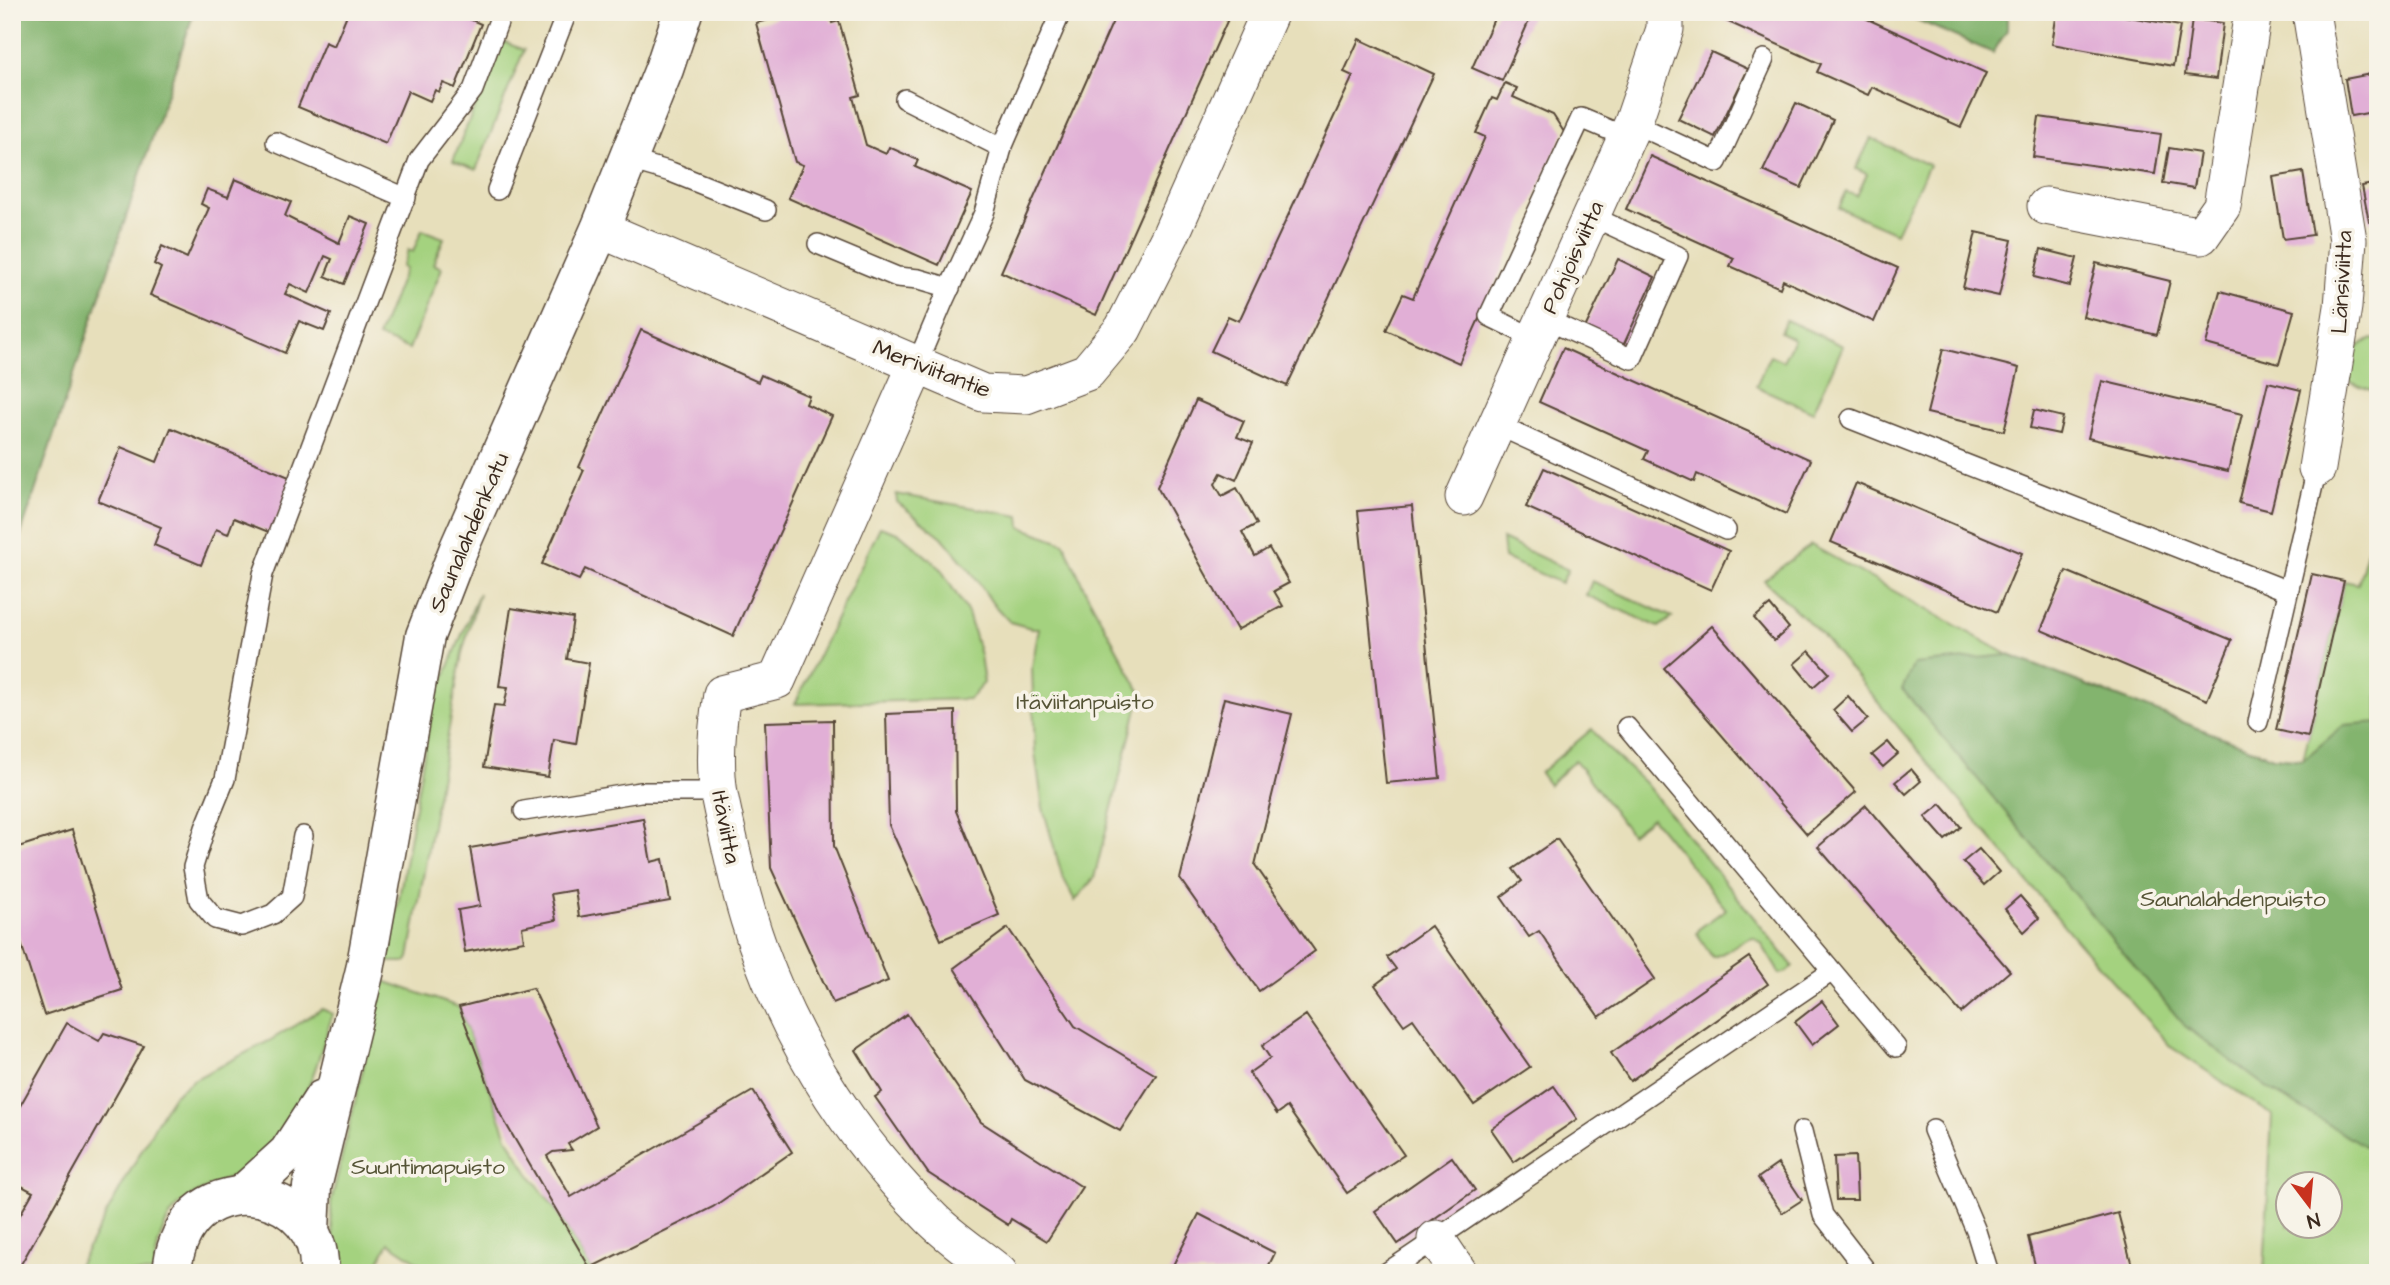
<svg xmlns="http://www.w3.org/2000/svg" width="2390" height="1285" font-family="'Architects Daughter',sans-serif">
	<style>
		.green { fill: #a4d27f; stroke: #707e4e; stroke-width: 2; fill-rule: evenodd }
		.forest { fill: #83b46e; stroke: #5f6f46; stroke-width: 2 }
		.building { fill: #e1afd6 }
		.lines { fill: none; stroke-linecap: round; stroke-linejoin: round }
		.lane-casing { stroke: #554536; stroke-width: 22 }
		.street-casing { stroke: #554536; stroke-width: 39 }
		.secondary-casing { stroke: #554536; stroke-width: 41 }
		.lane { stroke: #fff; stroke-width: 19 }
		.street { stroke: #fff; stroke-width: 37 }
		.secondary { stroke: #fff; stroke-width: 38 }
		.labels { text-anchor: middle; stroke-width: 7; stroke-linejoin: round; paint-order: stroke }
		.street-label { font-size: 23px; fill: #3b2a1e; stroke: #f7f3e8 }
		.park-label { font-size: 23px; fill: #555436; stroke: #f7f3e8 }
	</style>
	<rect width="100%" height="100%" fill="#f7f3e8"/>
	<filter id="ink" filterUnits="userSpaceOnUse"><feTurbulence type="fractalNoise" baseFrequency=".0143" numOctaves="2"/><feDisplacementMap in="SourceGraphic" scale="14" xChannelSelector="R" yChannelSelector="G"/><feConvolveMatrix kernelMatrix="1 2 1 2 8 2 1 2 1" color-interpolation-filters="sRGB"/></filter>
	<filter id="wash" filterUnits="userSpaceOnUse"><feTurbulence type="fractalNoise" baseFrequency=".00686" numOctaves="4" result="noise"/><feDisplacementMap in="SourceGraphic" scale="28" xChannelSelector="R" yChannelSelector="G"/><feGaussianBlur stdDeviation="1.57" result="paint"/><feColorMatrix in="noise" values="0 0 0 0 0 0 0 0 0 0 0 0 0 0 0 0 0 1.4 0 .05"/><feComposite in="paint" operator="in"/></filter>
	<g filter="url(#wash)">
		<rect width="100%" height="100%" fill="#e7dfbb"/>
		<!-- green -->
		<g class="green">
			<polygon points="501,41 524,50 476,170 453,161"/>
			<polygon points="1871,138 1929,165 1896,233 1839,208 1846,192 1857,196 1867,174 1856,169"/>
			<polygon points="422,230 444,238 433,264 442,268 409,349 378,337 405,269 402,267 408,250 413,252"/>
			<polygon points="1786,320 1843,346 1813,412 1756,386 1770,355 1783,361 1794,339 1780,332"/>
			<path d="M2373,339l5,2v52l-28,-11c0,-24 -2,-34 23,-43z"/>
			<polygon points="896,494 1020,516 1021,527 1064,543 1086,592 1141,693 1094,878 1075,901 1062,875 1043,808 1035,753 1032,667 1039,628 1031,628 1010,622 993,604 973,574 942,537 897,502"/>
			<path d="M2378,514v759h-114l8,-158 -101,-68 -94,-106 -257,-308 -56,-53 47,-35 198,110 264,102 30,3 41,-179 14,3zM2288,1184h42v42h-42z"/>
			<polygon points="880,527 900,534 940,568 968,613 980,655 984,683 969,699 795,704"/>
			<polygon points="1502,539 1568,570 1561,583 1504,558"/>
			<polygon points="1592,581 1672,617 1659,627 1586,595"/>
			<polygon points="479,593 462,653 409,958 406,962 388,962 432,708"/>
			<path d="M1592,729l13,17 40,37 148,183 -6,6 -7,2 -19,-31 -8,-6c-16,4 -26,18 -41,20l-15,-24 3,-5 26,-19 -74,-91 -21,16 -56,-74 -26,25 -9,-12z"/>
			<path d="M384,981l75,26 49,132 20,33 30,41 35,60h-158l-46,-30 -17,30h-22c-18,-19 -19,-47 -19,-71z"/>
			<path d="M322,1009l11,5c-9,24 -15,52 -26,76 -7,12 -15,24 -23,36 -4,8 -8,17 -14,23 -54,53 -108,26 -116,124h-80l88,-160 12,-18 19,-15 76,-39z"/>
		</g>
		<!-- forest -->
		<g class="forest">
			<polygon points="12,12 194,12 12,561"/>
			<polygon points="1899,12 2007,12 2007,30 1993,53"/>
			<polygon points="2008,655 2273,757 2303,760 2344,725 2378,722 2378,1154 2269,1089 2185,1026 1902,689 1914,664"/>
		</g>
		<g id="blocks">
			<!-- building -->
			<g class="building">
				<polygon points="348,12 384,12 391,15 393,12 418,12 434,19 437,12 453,12 481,24 455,88 443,83 439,92 435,90 430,101 408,91 386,144 298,107 325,42 334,46"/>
				<polygon points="774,12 829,12 832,23 839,21 860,95 853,97 866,145 886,154 889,147 918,160 915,167 972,192 939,265 788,198 803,165 795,162 756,23 776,18"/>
				<polygon points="1117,12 1214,12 1228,19 1096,315 1001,272"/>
				<polygon points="1497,12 1533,12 1502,81 1472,68"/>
				<polygon points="1715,12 1852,12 1986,73 1961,127 1872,87 1868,95 1817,72 1821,64 1713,15"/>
				<polygon points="2057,12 2102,12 2180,26 2173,66 2052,44"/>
				<polygon points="2192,19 2223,23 2216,79 2185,75"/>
				<polygon points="1359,39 1434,74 1287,386 1211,351 1228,316 1239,321 1353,76 1344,72"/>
				<polygon points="1711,52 1748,69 1715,137 1678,119"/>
				<polygon points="2376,73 2378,111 2351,116 2345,79"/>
				<polygon points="1505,83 1517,88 1513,97 1553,115 1564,132 1459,363 1386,330 1403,294 1413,298 1485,137 1476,133 1492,98 1497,100"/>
				<polygon points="1796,103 1833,120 1801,188 1763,171"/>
				<polygon points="2039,117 2161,134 2155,174 2033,157"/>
				<polygon points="2169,148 2200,153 2194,188 2163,183"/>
				<polygon points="1650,156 1898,268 1874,322 1783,280 1780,288 1730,266 1734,258 1626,209"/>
				<polygon points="2303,172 2313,235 2283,239 2273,177"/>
				<polygon points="235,179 291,202 285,216 339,243 350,216 369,224 344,284 325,276 332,259 325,256 309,293 290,284 285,294 331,314 324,331 299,321 285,353 150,295 161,268 154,264 162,246 187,258 209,208 201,204 207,189 228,197"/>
				<polygon points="2378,183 2378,221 2369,222 2362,186"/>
				<polygon points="1976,232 2012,240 1999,296 1963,288"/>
				<polygon points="2041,249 2077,258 2070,286 2034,277"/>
				<polygon points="1618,259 1655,277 1623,346 1585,328"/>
				<polygon points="2096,263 2170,281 2157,335 2083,317"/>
				<polygon points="2220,291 2294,311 2279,364 2206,344"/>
				<polygon points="641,330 758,382 761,375 809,396 806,404 832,416 733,636 585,569 579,580 542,564 584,470 579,467"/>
				<polygon points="1563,348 1811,460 1786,514 1697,474 1694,482 1644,459 1648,451 1539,402"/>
				<polygon points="1943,349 2019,368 2004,431 1927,413"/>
				<polygon points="2102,381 2242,414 2228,471 2088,438"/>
				<polygon points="2268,382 2301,390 2271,511 2239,503"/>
				<polygon points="1196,400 1244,421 1237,437 1253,443 1236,480 1221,473 1215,484 1222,496 1237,488 1257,524 1242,532 1255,556 1269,548 1289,583 1274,591 1283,606 1237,630 1157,487"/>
				<polygon points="2034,410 2063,417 2059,434 2030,428"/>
				<polygon points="171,428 294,479 271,533 234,518 228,534 216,529 201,565 154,545 161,527 98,501 121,447 157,462"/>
				<polygon points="1544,468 1729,551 1711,590 1526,507"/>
				<polygon points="1856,483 2022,553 1997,612 1831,542"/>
				<polygon points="1412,506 1440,778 1386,783 1358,511"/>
				<polygon points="2066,571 2232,640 2207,700 2041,630"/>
				<polygon points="2312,574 2344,581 2308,737 2276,730"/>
				<polygon points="1770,605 1789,628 1774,641 1754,618"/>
				<polygon points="511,608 573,618 567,659 589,663 576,744 554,740 548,777 484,767 494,705 504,706 505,702 508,687 499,686"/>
				<polygon points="1712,626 1856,792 1807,834 1664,668"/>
				<polygon points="1809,651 1829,673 1813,687 1794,664"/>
				<polygon points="1848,696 1868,719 1852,732 1833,710"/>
				<polygon points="1224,698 1292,714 1255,865 1315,951 1259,991 1180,879"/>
				<polygon points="955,711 956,811 999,915 941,940 889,825 886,714"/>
				<polygon points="833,720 834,846 888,981 833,1003 771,868 765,722"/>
				<polygon points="1888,742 1898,754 1883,767 1872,755"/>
				<polygon points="1911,769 1921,781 1906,794 1895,782"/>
				<polygon points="1941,804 1961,827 1945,840 1925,817"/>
				<polygon points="1866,805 2010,971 1961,1013 1818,847"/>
				<polygon points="643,818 651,862 663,859 670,901 579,917 575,890 551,894 556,920 522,927 524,941 465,952 458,910 480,906 470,848"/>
				<polygon points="72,830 122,990 44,1015 12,915 12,849"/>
				<polygon points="1557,839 1655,979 1599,1017 1539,931 1529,937 1501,897 1522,881 1513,869"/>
				<polygon points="1979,849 1999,872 1984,885 1963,862"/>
				<polygon points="2020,896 2039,918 2024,932 2005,909"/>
				<polygon points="1431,926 1530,1067 1474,1105 1413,1019 1404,1025 1375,985 1396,969 1387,957"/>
				<polygon points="1008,928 1075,1026 1156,1075 1120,1131 1025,1080 954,968"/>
				<polygon points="1749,957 1768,984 1630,1081 1611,1053"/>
				<polygon points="533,988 597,1126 568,1144 572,1150 553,1152 547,1156 571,1197 753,1091 792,1152 713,1207 590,1268 499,1112 459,1007"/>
				<polygon points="1822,1001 1839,1024 1812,1045 1795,1022"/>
				<polygon points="907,1014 981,1122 1082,1187 1047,1241 1011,1219 1008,1225 928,1173 875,1097 882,1092 856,1050"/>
				<polygon points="1306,1015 1404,1155 1347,1193 1287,1107 1277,1114 1249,1073 1270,1058 1262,1046"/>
				<polygon points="67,1023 99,1041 104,1033 144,1046 16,1273 12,1273 12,1229 33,1192 12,1181 12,1120"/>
				<polygon points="1554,1086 1577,1119 1514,1162 1491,1129"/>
				<polygon points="1855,1156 1857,1200 1836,1200 1834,1157"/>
				<polygon points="1452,1157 1475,1190 1398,1244 1375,1211"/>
				<polygon points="1778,1164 1802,1200 1782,1213 1758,1178"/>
				<polygon points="2118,1213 2134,1273 2037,1273 2028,1237"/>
				<polygon points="1199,1214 1275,1253 1265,1273 1169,1273"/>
			</g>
		</g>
	</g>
	<g filter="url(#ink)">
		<use href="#blocks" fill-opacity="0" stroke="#554536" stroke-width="2"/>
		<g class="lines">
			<!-- lane casing -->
			<g class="lane-casing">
				<g id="lane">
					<polyline points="905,99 1002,148 1061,12"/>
					<polyline points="1633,123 1717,162 1764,59"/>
					<polyline points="276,142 406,198"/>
					<polyline points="626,159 671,172 766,210"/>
					<polyline points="497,190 567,12"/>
					<polyline points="818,244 897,277 919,279 950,288"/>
					<polyline points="1545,319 1632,359 1678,256 1591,216"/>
					<polyline points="1536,339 1489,316 1581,118 1626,137"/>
					<polyline points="916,366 943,302 984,213 1002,148"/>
					<polyline points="1851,419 2288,591"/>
					<polyline points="1497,425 1726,530"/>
					<polyline points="2258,722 2317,468"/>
					<polyline points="1627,727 1896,1047"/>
					<polyline points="524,811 640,792 719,792"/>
					<polyline points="303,836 292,897 273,914 242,926 215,919 199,900 193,867 205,828 225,779 263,574 419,160 473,90 502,12"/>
					<polyline points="1933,1130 1976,1231 1989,1273"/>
					<polyline points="1802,1131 1823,1215 1868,1273"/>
					<polyline points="1386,1273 1831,972"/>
				</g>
			</g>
			<!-- street casing -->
			<g class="street-casing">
				<g id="street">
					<polyline points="2311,12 2348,240 2343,307 2317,468"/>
					<polyline points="2046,206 2201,236 2222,206 2253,12"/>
					<polyline points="600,229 983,393 1026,395 1087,372 1123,329 1171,234 1270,12"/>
					<path d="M916,366l-139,314 -55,14c-5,32 -8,68 -3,100 4,21 9,42 14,63 29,139 99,262 199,362 20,20 45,36 67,54"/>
					<polyline points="1464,497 1633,123 1665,29 1665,12"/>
					<polyline points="1436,1239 1459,1273"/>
				</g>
			</g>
			<!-- secondary casing -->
			<g class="secondary-casing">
				<g id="secondary">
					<polyline points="242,1195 288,1153 323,1099"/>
					<polyline points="310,1231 312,1187 365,970 425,636 459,548 600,229 664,69 683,12"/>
					<path d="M173,1273c-1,-11 2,-22 6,-32 30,-76 145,-50 140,32"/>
				</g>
			</g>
			<!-- lane -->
			<use href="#lane" class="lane"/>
			<!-- street -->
			<use href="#street" class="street"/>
			<!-- secondary -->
			<use href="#secondary" class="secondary"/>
		</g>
	</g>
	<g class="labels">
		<!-- street labels -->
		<g class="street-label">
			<text transform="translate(1572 257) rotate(-66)" y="8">Pohjoisviitta</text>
			<text transform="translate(2341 282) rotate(-87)" y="8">Länsiviitta</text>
			<text transform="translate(932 368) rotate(21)" y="8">Meriviitantie</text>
			<text transform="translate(468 532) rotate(-67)" y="8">Saunalahdenkatu</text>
			<text transform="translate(727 827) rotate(79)" y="8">Itäviitta</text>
		</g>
		<!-- park labels -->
		<g class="park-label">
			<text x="1085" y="709">Itäviitanpuisto</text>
			<text x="2233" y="906">Saunalahdenpuisto</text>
			<text x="428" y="1174">Suuntimapuisto</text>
		</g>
	</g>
	<!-- margin -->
	<rect width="2390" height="1285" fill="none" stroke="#f7f3e8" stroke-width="42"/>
	<!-- north arrow -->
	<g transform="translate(2309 1205) rotate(164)"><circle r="33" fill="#f7f3e8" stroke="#aca397" stroke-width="2"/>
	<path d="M0-5L12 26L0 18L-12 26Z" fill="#c8321e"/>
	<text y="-10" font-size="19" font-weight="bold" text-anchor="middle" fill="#3b2a1e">N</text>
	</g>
</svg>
